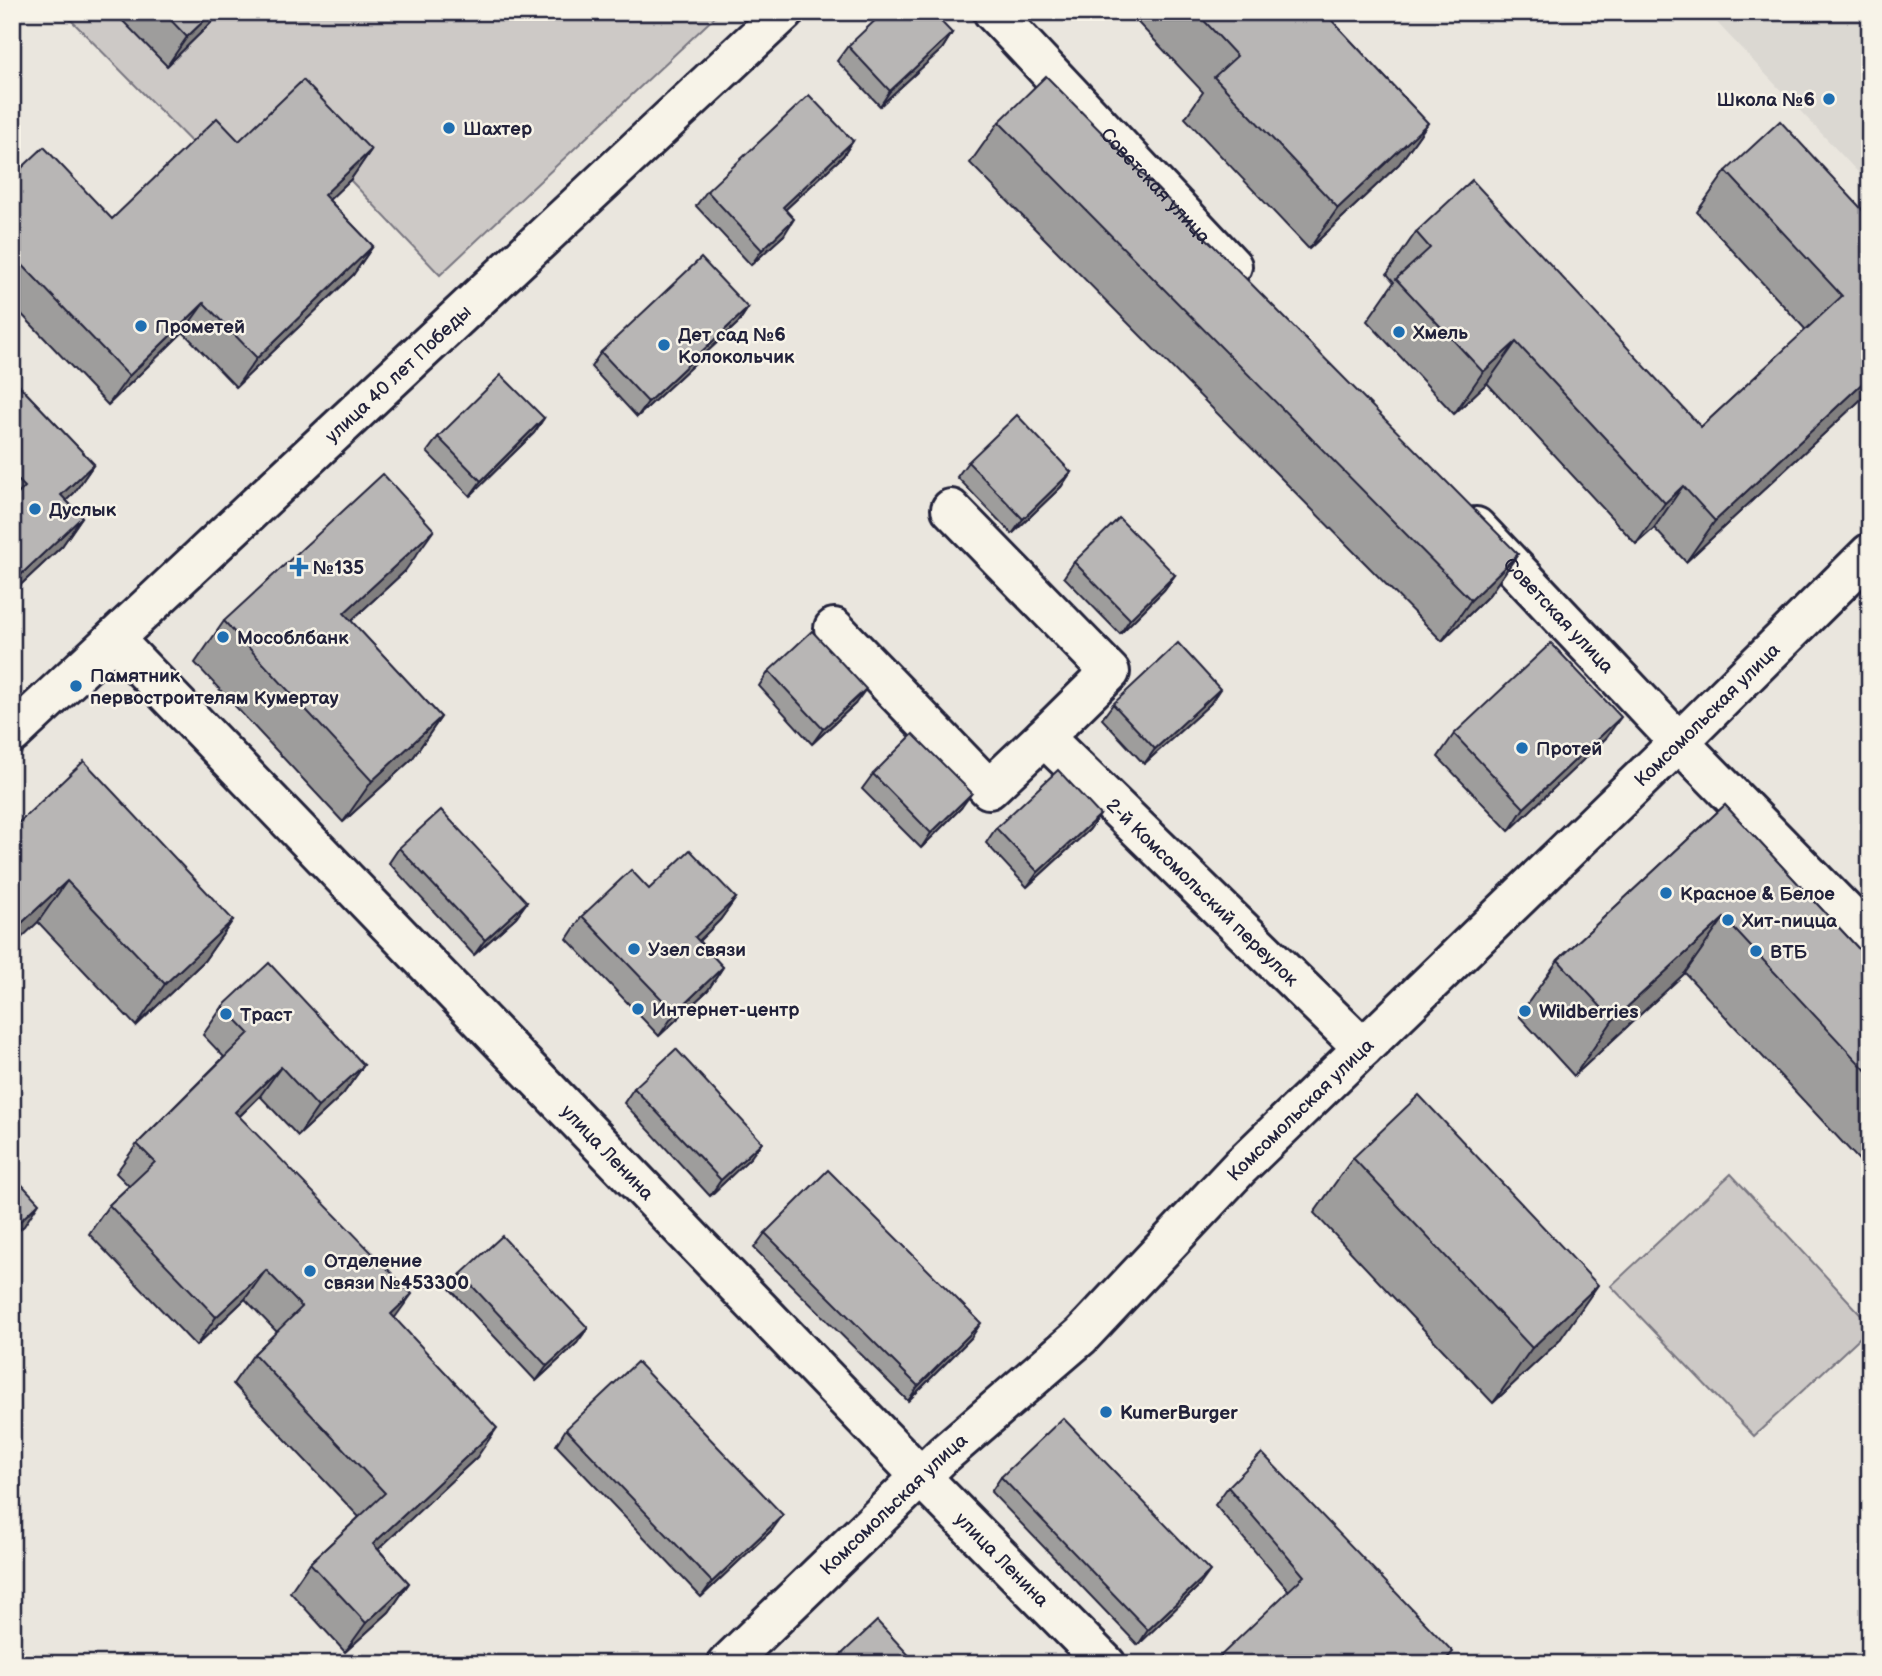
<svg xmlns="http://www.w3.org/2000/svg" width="1882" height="1676" font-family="'Balsamiq Sans',sans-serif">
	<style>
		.built { fill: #dbd8d2 }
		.green { fill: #cdc9c6; stroke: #787680; stroke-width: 2 }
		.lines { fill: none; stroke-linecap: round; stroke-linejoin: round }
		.minor-casing { stroke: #22223b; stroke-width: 44 }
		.major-casing { stroke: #22223b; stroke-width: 44 }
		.minor { stroke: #f7f3e8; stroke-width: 38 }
		.major { stroke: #f7f3e8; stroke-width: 38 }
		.wall { fill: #9e9d9c; stroke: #22223b; stroke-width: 2 }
		.shaded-wall { fill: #817f7f; stroke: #22223b; stroke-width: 2 }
		.building { fill: #b8b6b5; stroke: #22223b; stroke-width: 2 }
		.poi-dot { fill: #1f6fb2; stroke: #f7f3e8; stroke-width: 2.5 }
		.labels { text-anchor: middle; stroke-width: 5; stroke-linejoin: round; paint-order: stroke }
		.poi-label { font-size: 19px; font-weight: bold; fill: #22223b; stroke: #f7f3e8; text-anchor: start }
		.street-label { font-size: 19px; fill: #22223b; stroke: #f7f3e8 }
	</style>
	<rect width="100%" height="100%" fill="#eae6de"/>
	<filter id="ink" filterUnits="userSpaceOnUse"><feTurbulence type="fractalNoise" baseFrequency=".0143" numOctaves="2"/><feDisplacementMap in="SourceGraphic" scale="14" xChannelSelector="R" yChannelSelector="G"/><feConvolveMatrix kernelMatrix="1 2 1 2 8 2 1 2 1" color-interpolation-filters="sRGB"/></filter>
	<g filter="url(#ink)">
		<!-- built -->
		<polygon class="built" points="1707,12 1870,12 1870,185"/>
		<!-- green -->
		<g class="green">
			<polygon points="63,12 720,12 440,275 283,109 219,170"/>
			<polygon points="1731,1174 1870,1324 1870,1328 1754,1436 1611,1286"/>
		</g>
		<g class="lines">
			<!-- minor casing -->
			<g class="minor-casing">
				<g id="minor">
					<path id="s1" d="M993,12l239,254"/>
					<path id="s2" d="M951,509l159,163 -66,65 319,311"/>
					<path id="s3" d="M1476,527l203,215 191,195"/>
					<polyline points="834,628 989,789 1044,737"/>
					<path id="s4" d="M114,639l807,838 185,187"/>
					<path id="s5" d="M727,1664l216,-209 138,-119 159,-169 439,-425 191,-189"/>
				</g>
			</g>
			<!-- major casing -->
			<g class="major-casing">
				<g id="major">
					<path id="s6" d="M12,734l772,-722"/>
				</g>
			</g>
			<!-- minor -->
			<use href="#minor" class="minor"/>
			<!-- major -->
			<use href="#major" class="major"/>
		</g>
		<!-- wall -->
		<g class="wall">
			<polygon points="114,12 222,12 167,66"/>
			<polygon points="1128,12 1324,12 1428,123 1399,164 1309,249 1185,118 1203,92"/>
			<polygon points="952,33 942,49 880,106 837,61 848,46"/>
			<polygon points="999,122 1518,554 1489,595 1442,641 970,163"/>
			<polygon points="239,141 371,150 351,179 329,200 373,246 353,275 236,387 183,332 108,405 12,304 12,177 112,219"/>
			<polygon points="853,141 843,156 785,210 784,235 751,265 696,206 707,191"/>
			<polygon points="1726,171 1870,218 1870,391 1686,562 1654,528 1636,544 1487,383 1454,414 1367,321 1394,282 1387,274 1416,232 1701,427 1806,330 1697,212"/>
			<polygon points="748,308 738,323 637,417 591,367 601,352"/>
			<polygon points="12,378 94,464 74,493 66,500 82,517 62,546 12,593"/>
			<polygon points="544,418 534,433 470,496 427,452 438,437"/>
			<polygon points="968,462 1071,472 1061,487 1012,534 957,477"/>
			<polygon points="1074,562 1175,575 1164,590 1120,634 1064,577"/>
			<polygon points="405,571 351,621 441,717 412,759 343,822 195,663 224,621"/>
			<polygon points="769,671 855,704 812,744 759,686"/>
			<polygon points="1113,704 1210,704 1144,764 1102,719"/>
			<polygon points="1454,734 1605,739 1509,831 1438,757"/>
			<polygon points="873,774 961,808 921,848 862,789"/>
			<polygon points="1725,805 1870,961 1870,1172 1685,973 1574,1076 1519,1016 1558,960"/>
			<polygon points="1100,815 1089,830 1027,887 986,843 996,828"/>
			<polygon points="12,829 233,920 204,961 136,1026 38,922"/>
			<polygon points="399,848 527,902 516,917 474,955 389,863"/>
			<polygon points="649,889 736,898 720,920 699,941 723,967 708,990 659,1036 567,939 582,916"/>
			<polygon points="223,1006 364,1065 343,1094 298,1136 260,1096 239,1117 394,1318 477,1457 378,1549 409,1583 389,1612 345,1652 290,1592 310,1563 359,1517 233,1384 254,1354 277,1332 245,1299 196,1346 89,1234 109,1205 129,1186 116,1173 137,1144 224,1057 203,1035"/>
			<polygon points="634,1088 751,1157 710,1196 624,1103"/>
			<polygon points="1353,1158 1559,1341 1493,1403 1314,1213"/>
			<polygon points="765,1233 971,1338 908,1401 754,1248"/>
			<polygon points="461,1274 577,1343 536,1381 450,1289"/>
			<polygon points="566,1429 772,1530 701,1597 556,1445"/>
			<polygon points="1001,1477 1199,1586 1138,1645 991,1492"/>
			<polygon points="1228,1487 1445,1664 1289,1591 1215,1505"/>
		</g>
		<!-- shaded-wall -->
		<g class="shaded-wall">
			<polygon points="213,12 222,12 167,66 187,37"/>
			<polygon points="952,33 942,49 880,106 890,91"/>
			<polygon points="1428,123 1399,164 1309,249 1338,208"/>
			<polygon points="853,141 843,156 772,222 783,207"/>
			<polygon points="371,150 351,179 304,224 324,195"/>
			<polygon points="794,219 784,235 751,265 762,250"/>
			<polygon points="373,246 353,275 236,387 257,358"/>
			<polygon points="204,303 183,332 108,405 129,376"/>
			<polygon points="748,308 738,323 637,417 648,402"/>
			<polygon points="1516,342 1487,383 1454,414 1483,372"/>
			<polygon points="1870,376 1870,391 1686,562 1715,521"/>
			<polygon points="544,418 534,433 470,496 481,481"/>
			<polygon points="94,464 74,493 41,525 61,495"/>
			<polygon points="1071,472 1061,487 1012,534 1023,519"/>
			<polygon points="1683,486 1654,528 1636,544 1665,503"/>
			<polygon points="82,517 62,546 12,593 12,583"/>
			<polygon points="434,530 405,571 315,654 344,613"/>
			<polygon points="1518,554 1489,595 1442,641 1471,600"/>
			<polygon points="1175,575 1164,590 1120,634 1130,619"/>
			<polygon points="866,689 855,704 812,744 823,729"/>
			<polygon points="1220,689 1210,704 1144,764 1155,749"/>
			<polygon points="441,717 412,759 343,822 372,781"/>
			<polygon points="1621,717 1605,739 1509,831 1524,808"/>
			<polygon points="972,793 961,808 921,848 931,833"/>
			<polygon points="1100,815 1089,830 1027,887 1038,872"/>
			<polygon points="67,881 38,922 12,947 12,932"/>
			<polygon points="736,898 720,920 680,960 695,937"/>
			<polygon points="527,902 516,917 474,955 485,940"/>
			<polygon points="1724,918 1685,973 1574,1076 1613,1020"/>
			<polygon points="233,920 204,961 136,1026 165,984"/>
			<polygon points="723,967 708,990 659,1036 675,1013"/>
			<polygon points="364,1065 343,1094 298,1136 318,1107"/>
			<polygon points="281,1067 260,1096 214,1141 235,1112"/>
			<polygon points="762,1142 751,1157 710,1196 721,1180"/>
			<polygon points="39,1203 24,1226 12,1236 12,1229"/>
			<polygon points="266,1270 245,1299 196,1346 216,1317"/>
			<polygon points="1598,1285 1559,1341 1493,1403 1532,1348"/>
			<polygon points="412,1294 391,1323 391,1314"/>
			<polygon points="981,1323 971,1338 908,1401 918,1386"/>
			<polygon points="588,1328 577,1343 536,1381 547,1366"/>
			<polygon points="497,1428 477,1457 353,1573 373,1544"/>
			<polygon points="783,1515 772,1530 701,1597 712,1582"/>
			<polygon points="1210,1571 1199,1586 1138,1645 1148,1630"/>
			<polygon points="409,1583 389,1612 345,1652 366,1623"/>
		</g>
		<!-- building -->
		<g class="building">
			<polygon points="163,12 213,12 187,37"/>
			<polygon points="884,12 932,12 952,33 890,91 848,46"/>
			<polygon points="1196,12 1324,12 1428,123 1338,208 1214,77 1237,56"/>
			<polygon points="1046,76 1518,554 1471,600 999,122"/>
			<polygon points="303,80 371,150 324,195 373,246 257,358 204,303 129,376 12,254 12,177 44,147 112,219 217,118 239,141"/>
			<polygon points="809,95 853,141 783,207 794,219 762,250 707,191"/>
			<polygon points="1780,121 1870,218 1870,376 1715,521 1683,486 1665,503 1516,342 1483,372 1396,279 1430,248 1416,232 1472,180 1701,427 1842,296 1726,171"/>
			<polygon points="701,258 748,308 648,402 601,352"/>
			<polygon points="501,375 544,418 481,481 438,437"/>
			<polygon points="12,378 94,464 61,495 82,517 12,583 12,500 25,487 12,474"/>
			<polygon points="1017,415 1071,472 1023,519 968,462"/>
			<polygon points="383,474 434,530 344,613 441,717 372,781 224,621"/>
			<polygon points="1119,518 1175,575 1130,619 1074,562"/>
			<polygon points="812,631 866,689 823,729 769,671"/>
			<polygon points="1178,643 1220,689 1155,749 1113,704"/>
			<polygon points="1551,643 1621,717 1524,808 1454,734"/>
			<polygon points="913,734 972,793 931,833 873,774"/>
			<polygon points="84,761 233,920 165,984 67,881 12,932 12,829"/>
			<polygon points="1058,770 1100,815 1038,872 996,828"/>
			<polygon points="1725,805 1870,961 1870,1075 1724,918 1613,1020 1558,960"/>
			<polygon points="441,810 527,902 485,940 399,848"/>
			<polygon points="690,850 736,898 695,937 723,967 675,1013 582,916 631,870 649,889"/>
			<polygon points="269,963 364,1065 318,1107 281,1067 235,1112 412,1294 391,1314 497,1428 373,1544 409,1583 366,1623 310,1563 385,1493 254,1354 302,1307 266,1270 216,1317 109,1205 155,1162 137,1144 249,1033 223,1006"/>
			<polygon points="676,1049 762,1142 721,1180 634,1088"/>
			<polygon points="1419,1095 1598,1285 1532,1348 1353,1158"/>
			<polygon points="828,1170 981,1323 918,1386 765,1233"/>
			<polygon points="12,1174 39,1203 12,1229"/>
			<polygon points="502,1236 588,1328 547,1366 461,1274"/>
			<polygon points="637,1362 783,1515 712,1582 566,1429"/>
			<polygon points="1063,1418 1210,1571 1148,1630 1001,1477"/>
			<polygon points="1262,1453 1453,1652 1442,1664 1212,1664 1304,1576 1228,1487"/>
			<polygon points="877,1621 917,1664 831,1664"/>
		</g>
	</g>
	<!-- markers -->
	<g class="poi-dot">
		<circle cx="1829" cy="99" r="7"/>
		<circle cx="449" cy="128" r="7"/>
		<circle cx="141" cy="326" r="7"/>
		<circle cx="1399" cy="332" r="7"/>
		<circle cx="664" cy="345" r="7"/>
		<circle cx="35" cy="509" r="7"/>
		<path d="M295.5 556.5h7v7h7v7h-7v7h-7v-7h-7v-7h7z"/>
		<circle cx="223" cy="637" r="7"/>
		<circle cx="76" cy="686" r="7"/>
		<circle cx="1522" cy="748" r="7"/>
		<circle cx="1666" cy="893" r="7"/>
		<circle cx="1728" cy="920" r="7"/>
		<circle cx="634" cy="949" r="7"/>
		<circle cx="1756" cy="951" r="7"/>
		<circle cx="638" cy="1009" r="7"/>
		<circle cx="1525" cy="1011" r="7"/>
		<circle cx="226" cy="1014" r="7"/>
		<circle cx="310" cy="1271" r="7"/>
		<circle cx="1106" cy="1412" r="7"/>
	</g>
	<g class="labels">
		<!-- poi labels -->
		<g class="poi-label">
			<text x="1815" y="106" text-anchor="end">Школа №6</text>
			<text x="463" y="135">Шахтер</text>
			<text x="155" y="333">Прометей</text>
			<text x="1413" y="339">Хмель</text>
			<text x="678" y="341">Дет сад №6<tspan x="678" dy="22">Колокольчик</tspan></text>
			<text x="49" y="516">Дуслык</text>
			<text x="313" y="574">№135</text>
			<text x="237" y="644">Мособлбанк</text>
			<text x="90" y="682">Памятник<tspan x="90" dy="22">первостроителям Кумертау</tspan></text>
			<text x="1536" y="755">Протей</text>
			<text x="1680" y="900">Красное &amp; Белое</text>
			<text x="1742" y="927">Хит-пицца</text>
			<text x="648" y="956">Узел связи</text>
			<text x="1770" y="958">ВТБ</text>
			<text x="652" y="1016">Интернет-центр</text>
			<text x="1539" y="1018">Wildberries</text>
			<text x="240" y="1021">Траст</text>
			<text x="324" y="1267">Отделение<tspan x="324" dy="22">связи №453300</tspan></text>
			<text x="1120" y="1419">KumerBurger</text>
		</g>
		<!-- street labels -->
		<g class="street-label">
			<text dy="7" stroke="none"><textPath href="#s1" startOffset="238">Советская улица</textPath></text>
			<text dy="7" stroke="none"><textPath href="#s6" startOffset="528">улица 40 лет Победы</textPath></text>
			<text dy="7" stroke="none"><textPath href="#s3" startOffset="121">Советская улица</textPath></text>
			<text dy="7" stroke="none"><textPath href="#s5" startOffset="1365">Комсомольская улица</textPath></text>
			<text dy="7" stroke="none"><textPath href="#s2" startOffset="542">2-й Комсомольский переулок</textPath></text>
			<text dy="7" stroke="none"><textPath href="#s5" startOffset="798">Комсомольская улица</textPath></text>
			<text dy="7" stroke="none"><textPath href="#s4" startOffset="712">улица Ленина</textPath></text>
			<text dy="7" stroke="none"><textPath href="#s5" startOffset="231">Комсомольская улица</textPath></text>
			<text dy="7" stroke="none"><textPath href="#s4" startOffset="1279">улица Ленина</textPath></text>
		</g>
	</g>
	<!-- margin -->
	<rect width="1882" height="1676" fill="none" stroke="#f7f3e8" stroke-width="42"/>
	<rect x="21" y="21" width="1840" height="1634" fill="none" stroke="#22223b" stroke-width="2.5" filter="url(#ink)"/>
</svg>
